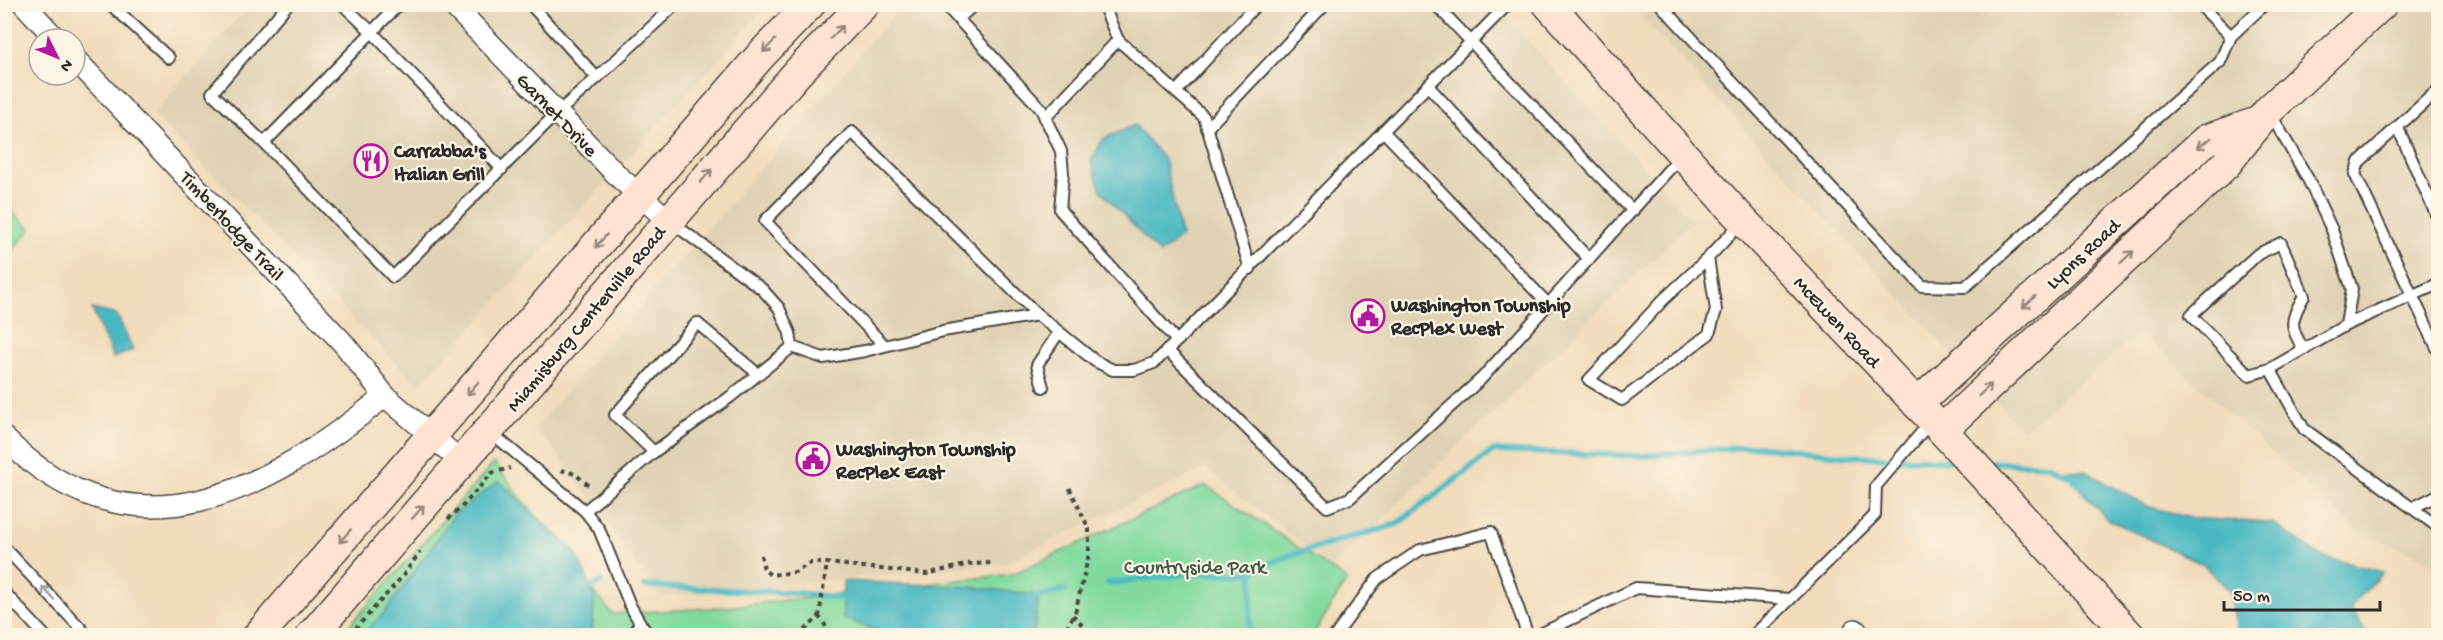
<svg xmlns="http://www.w3.org/2000/svg" width="2443" height="640" font-family="'Gochi Hand',sans-serif">
	<style>
		.built { fill: #e0d2b4 }
		.green { fill: #82da9e; stroke: #568264; stroke-width: 1.5 }
		.water { fill: #4bb9c3; stroke: #3b7277; stroke-width: 1.5 }
		.lines { fill: none; stroke-linecap: round; stroke-linejoin: round }
		.stream { stroke: #4bb9c3; stroke-width: 6 }
		.lane-casing { stroke: #494641; stroke-width: 14 }
		.street-casing { stroke: #494641; stroke-width: 24 }
		.secondary-casing { stroke: #494641; stroke-width: 33 }
		.path { stroke: #494641; stroke-width: 4; stroke-dasharray: 4.5 4.5; stroke-linecap: butt }
		.lane { stroke: #fff; stroke-width: 10 }
		.street { stroke: #fff; stroke-width: 21 }
		.secondary { stroke: #fee3d2; stroke-width: 30 }
		.oneway { stroke: #94877e }
		.oneway2 { stroke: #a0a0a0 }
		.labels { text-anchor: middle; stroke-width: 4.5; stroke-linejoin: round; paint-order: stroke }
		.street-label { font-size: 20px; fill: #2b2b2b; stroke: #fcf5e5 }
		.poi-label { font-size: 20px; font-weight: bold; fill: #2b2b2b; stroke: #fcf5e5; text-anchor: start }
		.park-label { font-size: 20px; fill: #415748; stroke: #fcf5e5 }
	</style>
	<rect width="100%" height="100%" fill="#fcf5e5"/>
	<filter id="ink" filterUnits="userSpaceOnUse"><feTurbulence type="fractalNoise" baseFrequency=".0167" numOctaves="2"/><feDisplacementMap in="SourceGraphic" scale="12" xChannelSelector="R" yChannelSelector="G"/><feConvolveMatrix kernelMatrix="1 2 1 2 8 2 1 2 1" color-interpolation-filters="sRGB"/></filter>
	<filter id="wash" filterUnits="userSpaceOnUse"><feTurbulence type="fractalNoise" baseFrequency=".008" numOctaves="4" result="noise"/><feDisplacementMap in="SourceGraphic" scale="24" xChannelSelector="R" yChannelSelector="G"/><feGaussianBlur stdDeviation="1.35" result="paint"/><feColorMatrix in="noise" values="0 0 0 0 0 0 0 0 0 0 0 0 0 0 0 0 0 1.4 0 .05"/><feComposite in="paint" operator="in"/></filter>
	<g filter="url(#wash)">
		<rect width="100%" height="100%" fill="#f1dcbb"/>
		<!-- built -->
		<g class="built">
			<polygon points="249,5 768,5 419,386 153,114"/>
			<polygon points="903,5 1495,5 1693,221 1332,567 1205,468 1004,563 660,597 563,461 535,427"/>
			<polygon points="1630,5 2438,5 2438,565 2358,531 2140,332 2023,431"/>
		</g>
		<!-- green -->
		<g class="green">
			<polygon points="4,205 31,229 5,258 4,258"/>
			<polygon points="494,463 612,614 726,607 1013,574 1205,485 1347,580 1313,635 340,636"/>
		</g>
		<!-- water -->
		<g class="water">
			<polygon points="1135,125 1164,159 1181,236 1160,254 1101,191 1091,162 1103,139"/>
			<polygon points="92,309 117,315 133,350 113,358"/>
			<polygon points="2062,470 2085,471 2147,506 2190,518 2272,523 2320,556 2383,572 2350,608 2368,635 2238,635 2229,590 2202,564 2107,519"/>
			<polygon points="499,481 575,552 595,595 592,635 362,635 385,612 454,515"/>
			<polygon points="843,581 971,587 1039,595 1034,635 888,635 843,618"/>
		</g>
		<g class="lines">
			<!-- stream -->
			<g class="stream">
				<polyline points="1985,462 2049,465 2071,477"/>
				<polyline points="1108,583 1195,573 1232,574 1253,571 1291,555 1397,524 1493,451 1642,456 1755,446 1850,456 1957,461"/>
				<polyline points="645,586 800,593 850,599"/>
				<polyline points="586,590 601,582"/>
				<polyline points="1032,598 1066,590"/>
				<polyline points="1249,636 1253,571"/>
			</g>
		</g>
	</g>
	<g filter="url(#ink)">
		<g class="lines">
			<!-- lane casing -->
			<g class="lane-casing">
				<g id="lane">
					<polyline points="110,4 169,58"/>
					<polyline points="342,4 372,32 502,169"/>
					<polyline points="399,4 264,143 393,277 557,113 597,78"/>
					<polyline points="530,4 597,78 676,4"/>
					<polyline points="1103,4 1118,40"/>
					<polyline points="1435,4 1633,211"/>
					<polyline points="1660,4 1922,286 1965,287 2220,62 2231,36 2265,4"/>
					<polyline points="2199,4 2231,36"/>
					<polyline points="958,19 975,4"/>
					<polyline points="1428,86 1589,259"/>
					<polyline points="2438,90 2359,162 2355,174 2438,350"/>
					<polyline points="1176,92 1257,4"/>
					<polyline points="2270,113 2308,179 2332,230 2352,289 2346,325 2270,369 2304,429 2438,527"/>
					<polyline points="1045,118 1118,40 1204,117 1250,269"/>
					<polyline points="1207,128 1325,4"/>
					<polyline points="2398,128 2438,219"/>
					<polyline points="1383,131 1548,304"/>
					<polyline points="264,143 212,93 288,4"/>
					<polyline points="671,222 762,289 779,308 790,333 792,347 823,358 865,351 943,331 1038,315 1095,361 1113,370 1134,370 1154,363 1177,341 1060,210 1063,173 1061,151 1041,109 949,9"/>
					<polyline points="1708,258 1716,310 1709,334 1622,400 1589,380 1663,300 1708,258 1741,223"/>
					<polyline points="2346,325 2438,284"/>
					<polyline points="1177,341 1508,4"/>
					<polyline points="884,345 765,221 852,132 1038,315"/>
					<polyline points="1167,350 1327,507 1350,498 1482,378 1682,155"/>
					<path d="M2270,369l-21,6 -58,-60 67,-61 23,-11 23,53c-13,23 -16,31 0,53"/>
					<polyline points="1043,387 1037,365 1059,332"/>
					<polyline points="489,431 585,511 599,529 630,605 640,623 632,636"/>
					<polyline points="654,452 615,415 697,323 758,374"/>
					<polyline points="2412,508 2438,495"/>
					<polyline points="585,511 654,452 730,397 792,347"/>
					<polyline points="4,547 88,636"/>
					<polyline points="4,592 45,636"/>
					<polyline points="640,623 649,636"/>
					<polyline points="1335,636 1377,579 1420,550 1491,532 1528,636"/>
					<polyline points="1536,636 1636,588 1789,599"/>
					<polyline points="1753,636 1875,515 1876,486 1932,420"/>
				</g>
			</g>
			<!-- street casing -->
			<g class="street-casing">
				<g id="street">
					<polyline points="24,4 56,39"/>
					<polyline points="452,4 620,178 668,220"/>
					<polyline points="75,59 344,344 385,396 462,462"/>
					<path d="M4,438c129,128 263,53 381,-42"/>
					<polyline points="1855,630 1860,636"/>
				</g>
			</g>
			<!-- secondary casing -->
			<g class="secondary-casing">
				<g id="secondary">
					<polyline points="1548,4 1731,208 1942,430 2130,636"/>
					<polyline points="1917,404 2206,140 2258,122"/>
					<polyline points="1942,430 2226,164 2269,110 2382,4"/>
					<polyline points="258,636 762,54 810,4"/>
					<polyline points="311,636 798,72 864,4"/>
				</g>
			</g>
			<!-- path -->
			<g class="path">
				<polyline points="561,470 575,474 591,487"/>
				<polyline points="448,519 461,508 492,473 510,468"/>
				<polyline points="761,555 764,570 771,575 795,572 811,563 827,563 926,574 970,564 993,563"/>
				<polyline points="1073,615 1082,625 1087,636"/>
				<polyline points="819,617 827,563"/>
				<polyline points="349,636 402,577 420,552"/>
				<polyline points="798,636 819,617 833,636"/>
				<polyline points="1062,636 1075,613 1089,554 1089,529 1069,487"/>
				<polyline points="1189,636 1207,630 1223,636"/>
			</g>
			<!-- lane -->
			<use href="#lane" class="lane"/>
			<!-- street -->
			<use href="#street" class="street"/>
			<!-- secondary -->
			<use href="#secondary" class="secondary"/>
		</g>
		<!-- one-way arrows -->
		<defs><path id="oneway-shaft" d="M-6 0H5M1.5-3L5.5 0L1.5 3" fill="none" stroke-width="1.6" stroke-linecap="round" stroke-linejoin="round" transform="scale(1.5)"/></defs>
		<g class="oneway">
			<use href="#oneway-shaft" transform="translate(837 32) rotate(-45)"/>
			<use href="#oneway-shaft" transform="translate(769 46) rotate(134)"/>
			<use href="#oneway-shaft" transform="translate(2204 143) rotate(145)"/>
			<use href="#oneway-shaft" transform="translate(706 176) rotate(-49)"/>
			<use href="#oneway-shaft" transform="translate(601 241) rotate(131)"/>
			<use href="#oneway-shaft" transform="translate(2127 257) rotate(-43)"/>
			<use href="#oneway-shaft" transform="translate(2029 302) rotate(137)"/>
			<use href="#oneway-shaft" transform="translate(473 388) rotate(131)"/>
			<use href="#oneway-shaft" transform="translate(1985 390) rotate(-43)"/>
			<use href="#oneway-shaft" transform="translate(418 512) rotate(-49)"/>
			<use href="#oneway-shaft" transform="translate(345 536) rotate(131)"/>
		</g>
		<use class="oneway2" href="#oneway-shaft" transform="translate(48 593) rotate(-133)"/>
	</g>
	<!-- icons -->
	<defs>
		<g id="restaurant-ring" transform="scale(1.725)"><circle r="9.5" fill="#fcf5e5" stroke="#b5179e" stroke-width="1.5"/><path d="M-5-6h1v4h1v-4h1v4h1v-4h1v5L-1.5 .5V6h-2V.5L-5-1ZM5-6V6H3V1.5H1.5Q1.5-4 5-6Z" fill="#b5179e"/></g>
		<g id="civic-ring" transform="scale(1.725)"><circle r="9.5" fill="#fcf5e5" stroke="#b5179e" stroke-width="1.5"/><path d="M-.6-6.5H3V-4.5H.6V-3L4-1V1h2V6H-6V1h2V-1L-.6-3ZM-1.2 2.5V6h2.4V2.5Z" fill="#b5179e"/></g>
	</defs>
	<g fill-rule="evenodd">
		<use href="#restaurant-ring" x="371" y="161"/>
		<use href="#civic-ring" x="1368" y="316"/>
		<use href="#civic-ring" x="813" y="459"/>
	</g>
	<g class="labels">
		<!-- street labels -->
		<g class="street-label">
			<text transform="translate(558 114) rotate(46)" y="7">Garnet Drive</text>
			<text transform="translate(233 225) rotate(47)" y="7">Timberlodge Trail</text>
			<text transform="translate(2082 253) rotate(-43)" y="7">Lyons Road</text>
			<text transform="translate(585 318) rotate(-50)" y="7">Miamisburg Centerville Road</text>
			<text transform="translate(1838 321) rotate(47)" y="7">McEwen Road</text>
		</g>
		<!-- poi labels -->
		<g class="poi-label">
			<text x="394" y="157">Carrabba's<tspan x="394" dy="23">Italian Grill</tspan></text>
			<text x="1391" y="311">Washington Township<tspan x="1391" dy="23">RecPlex West</tspan></text>
			<text x="836" y="455">Washington Township<tspan x="836" dy="23">RecPlex East</tspan></text>
		</g>
		<!-- park labels -->
		<g class="park-label">
			<text x="1195" y="573">Countryside Park</text>
		</g>
	</g>
	<!-- margin -->
	<rect width="2443" height="640" fill="none" stroke="#fcf5e5" stroke-width="24"/>
	<!-- north arrow -->
	<g transform="translate(57 57) rotate(133)"><circle r="28" fill="#fcf5e5" stroke="#a8a49b" stroke-width="1.5"/>
	<path d="M0-4.5L10 22L0 15L-10 22Z" fill="#b5179e"/>
	<text y="-9" font-size="16" font-weight="bold" text-anchor="middle" fill="#2b2b2b">N</text>
	</g>
	<!-- scale -->
	<path d="M2224 601v9h156v-9" fill="none" stroke="#2b2b2b" stroke-width="3"/>
	<text x="2233" y="601" font-size="18" fill="#2b2b2b" stroke="#fcf5e5" stroke-width="4.5" paint-order="stroke">50 m</text>
</svg>
